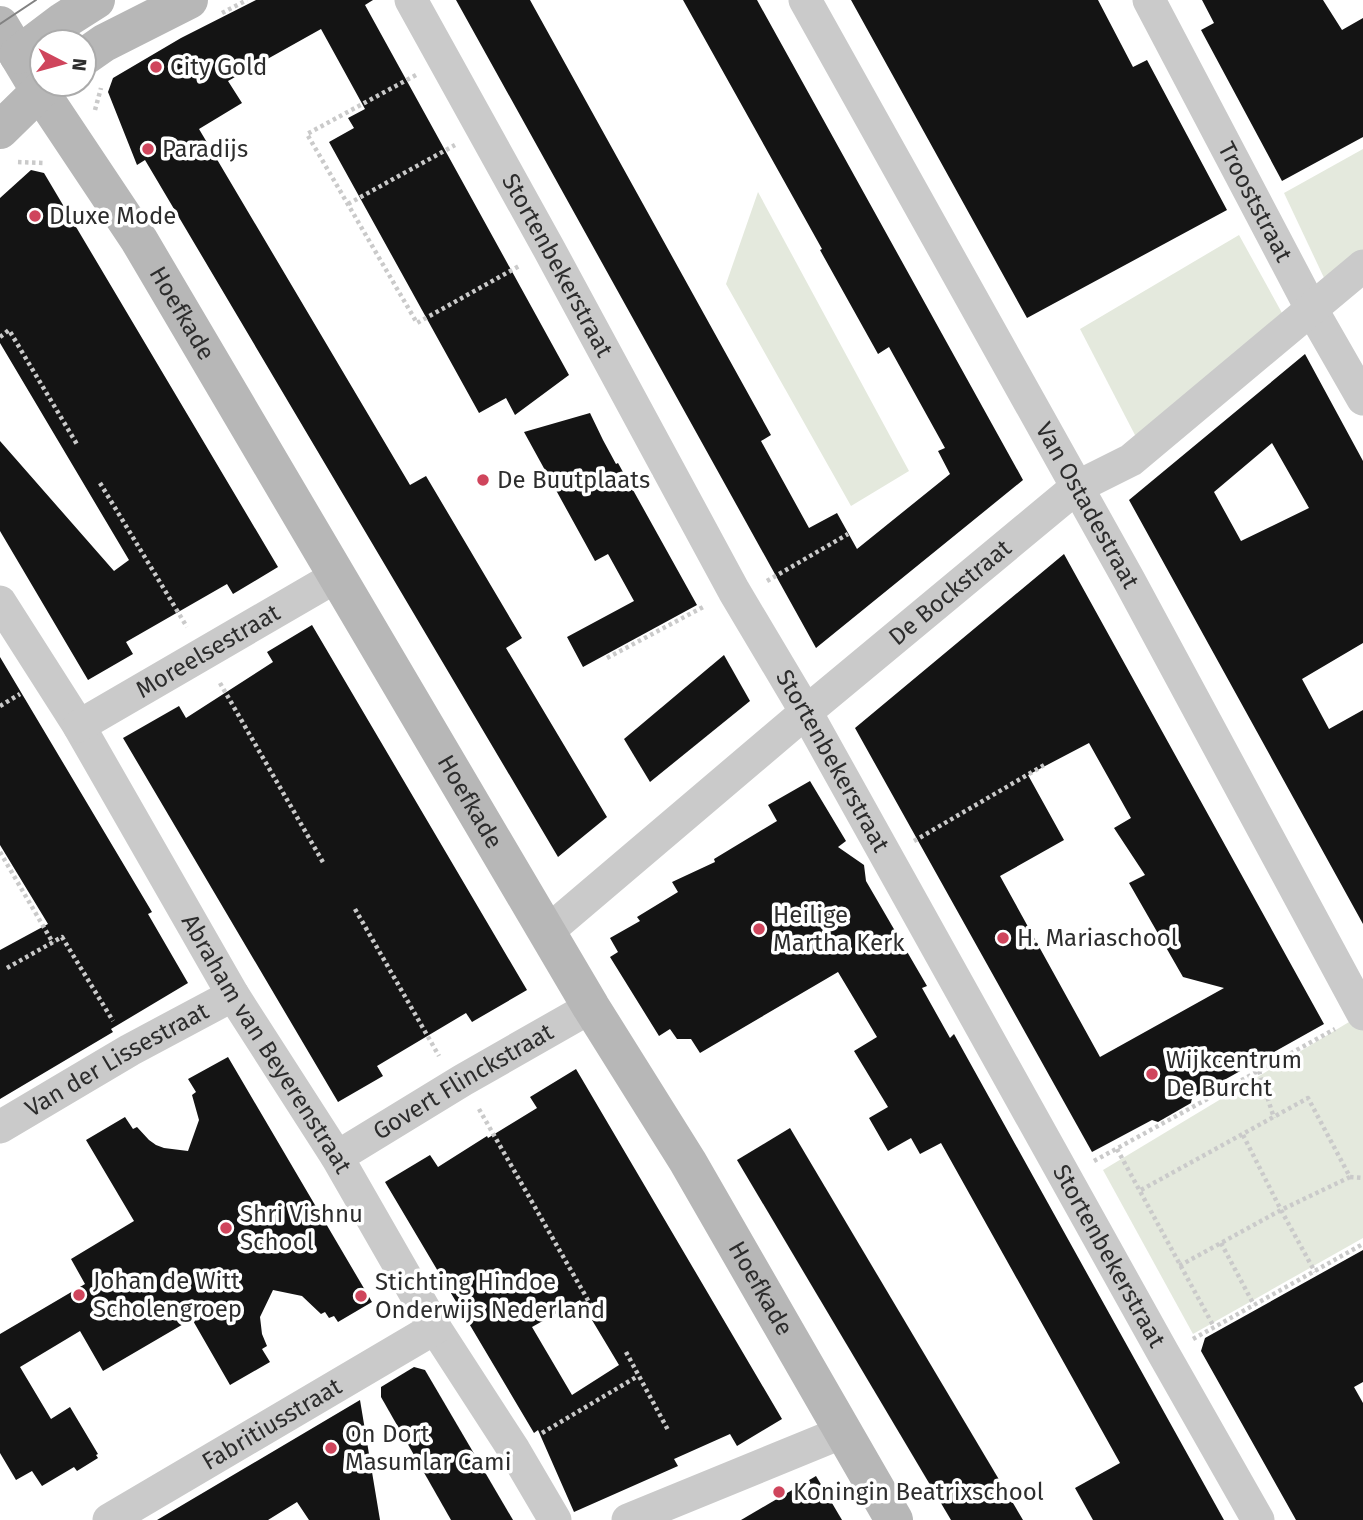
<svg xmlns="http://www.w3.org/2000/svg" width="1363" height="1520" font-family="'Fira Sans',sans-serif">
	<style>
		.green { fill: #e4e9dd }
		.building { fill: #141414; fill-rule: evenodd }
		.lines { fill: none; stroke-linecap: round; stroke-linejoin: round }
		.path { stroke: #cacaca; stroke-width: 4.5; stroke-dasharray: 3.5 3.5; stroke-linecap: butt }
		.street { stroke: #cacaca; stroke-width: 33 }
		.secondary { stroke: #b7b7b7; stroke-width: 38 }
		.tram { stroke: #828282; stroke-width: 2 }
		.poi-dot { fill: #cf455c; stroke: #fff; stroke-width: 2.5 }
		.labels { text-anchor: middle; stroke-width: 7; stroke-linejoin: round; paint-order: stroke }
		.poi-label { font-size: 24px; fill: #2d2d2d; stroke: #fff; text-anchor: start }
		.street-label { font-size: 24px; fill: #2d2d2d; stroke: #fff }
	</style>
	<rect width="100%" height="100%" fill="#fff"/>
	<!-- green -->
	<g class="green">
		<polygon points="1363,149 1363,251 1326,282 1284,193"/>
		<polygon points="758,192 909,471 851,506 726,284"/>
		<polygon points="1239,235 1282,313 1136,437 1080,329"/>
		<polygon points="1359,1016 1363,1023 1363,1238 1193,1334 1103,1170"/>
	</g>
	<!-- building -->
	<g class="building">
		<polygon points="256,0 373,0 365,5 569,375 515,415 506,398 479,413 329,142 354,128 348,118 365,109 321,29 228,81 242,103 199,129 410,485 426,476 522,638 506,648 607,817 558,857 145,160 137,165 108,92 113,78 181,38"/>
		<polygon points="456,0 530,0 771,435 761,441 809,528 837,513 857,549 950,474 938,451 945,448 889,347 878,354 820,250 822,249 683,0 757,0 1023,480 816,648"/>
		<polygon points="851,0 1098,0 1133,67 1147,60 1227,210 1027,318"/>
		<polygon points="1202,0 1323,0 1342,30 1363,18 1363,137 1282,181 1201,30 1214,23"/>
		<polygon points="31,170 44,173 278,567 233,594 227,584 126,642 133,654 88,680 0,531 0,441 114,571 129,560 0,343 0,198"/>
		<path d="M1305,354l58,107v182l-61,36 27,50 34,-19v214l-234,-424zM1272,443l37,65 -68,33 -27,-49z"/>
		<polygon points="590,413 603,440 616,464 618,463 697,605 583,667 567,637 634,601 608,554 595,561 524,432"/>
		<path d="M1064,554l260,470 -132,74 -1,5 -33,19 -6,-2 -60,32 -237,-424zM1089,743l42,75 -17,10 31,47 -16,8 54,94 41,11 -124,69 -100,-181 64,-36 -36,-65z"/>
		<polygon points="312,625 527,990 472,1022 466,1013 424,1038 377,1066 383,1076 338,1102 123,738 179,706 186,718 273,662 267,652"/>
		<polygon points="724,655 750,701 650,782 624,739"/>
		<polygon points="0,657 152,912 148,914 188,983 111,1029 113,1032 0,1099 0,950 48,924 0,845"/>
		<polygon points="810,781 846,841 838,847 864,865 866,881 927,986 922,988 950,1038 954,1034 1224,1520 1093,1520 1075,1488 1120,1463 941,1143 920,1154 911,1138 888,1151 869,1118 888,1107 854,1051 877,1037 838,972 700,1053 691,1039 677,1039 670,1029 659,1036 610,957 618,952 610,938 640,921 637,917 678,892 672,882 715,862 714,859 777,821 768,805"/>
		<polygon points="228,1057 372,1302 338,1322 334,1316 329,1318 325,1312 321,1314 302,1296 273,1290 260,1317 262,1334 267,1346 262,1349 270,1362 230,1385 192,1319 103,1371 80,1331 20,1367 51,1419 70,1407 98,1454 96,1455 98,1458 77,1471 74,1467 42,1486 32,1471 16,1480 0,1453 0,1334 85,1284 71,1259 134,1221 86,1140 125,1117 133,1129 137,1127 149,1140 156,1145 164,1148 188,1151 199,1120 192,1095 196,1092 188,1079"/>
		<path d="M576,1069l206,350 -45,27 -7,-12 -56,25 4,7 -104,46 -36,-82 -4,3 -149,-251 45,-27 8,12 49,-31 1,2 49,-30 -7,-11zM580,1300l39,65 -47,30 -40,-68z"/>
		<polygon points="790,1128 1023,1520 951,1520 737,1160"/>
		<polygon points="1363,1250 1363,1382 1354,1387 1363,1403 1363,1520 1296,1520 1201,1351 1205,1338"/>
		<polygon points="414,1367 425,1370 513,1520 451,1520 381,1397 381,1387"/>
		<polygon points="360,1400 380,1520 309,1520 297,1502 268,1520 157,1520"/>
		<polygon points="816,1476 842,1520 741,1520"/>
	</g>
	<g class="lines">
		<!-- path -->
		<g class="path">
			<polyline points="222,13 247,0"/>
			<polyline points="416,75 307,134 417,323 521,265"/>
			<polyline points="95,110 101,88"/>
			<polyline points="18,162 44,163"/>
			<polyline points="348,204 455,145"/>
			<polyline points="0,337 9,330 78,446"/>
			<polyline points="100,483 187,627"/>
			<polyline points="767,581 848,534"/>
			<polyline points="607,658 705,606"/>
			<polyline points="220,683 324,864"/>
			<polyline points="0,706 20,694"/>
			<polyline points="914,841 1046,764"/>
			<polyline points="0,852 53,943"/>
			<polyline points="355,909 439,1056"/>
			<polyline points="7,968 62,937 113,1021"/>
			<polyline points="1259,1071 1274,1118"/>
			<polyline points="479,1109 593,1309"/>
			<polyline points="1243,1135 1281,1210 1315,1272"/>
			<polyline points="1117,1149 1214,1327"/>
			<polyline points="1094,1161 1335,1029"/>
			<polyline points="1350,1177 1363,1178"/>
			<polyline points="1141,1190 1308,1098 1350,1177 1281,1210 1179,1266"/>
			<polyline points="1221,1243 1254,1305"/>
			<polyline points="1193,1339 1363,1244"/>
			<polyline points="626,1352 668,1430"/>
			<polyline points="542,1433 638,1376"/>
		</g>
		<!-- street -->
		<g class="street">
			<path id="s1" d="M411,0l138,249 185,342 72,121 356,639 96,169"/>
			<path id="s2" d="M805,0l324,580 234,434"/>
			<path id="s3" d="M1149,0l163,310 51,89"/>
			<path id="s4" d="M0,602l79,124 154,269 104,162 98,171 79,122 41,70"/>
			<path id="s5" d="M79,726l258,-150"/>
			<path id="s6" d="M547,932l259,-220 271,-225 54,-27 232,-194"/>
			<path id="s7" d="M0,1127l130,-77 103,-55"/>
			<path id="s8" d="M337,1157l126,-77 128,-73"/>
			<path id="s9" d="M109,1520l326,-192"/>
			<polyline points="628,1520 843,1432"/>
		</g>
		<!-- secondary -->
		<g class="secondary">
			<path id="s10" d="M0,25l39,65 100,150 452,767 97,155 206,358"/>
			<polyline points="18,55 63,21 96,0"/>
			<polyline points="84,57 104,43 189,0"/>
			<polyline points="0,130 47,84"/>
		</g>
		<!-- tram -->
		<polyline class="tram" points="0,24 36,0"/>
	</g>
	<!-- markers -->
	<g class="poi-dot">
		<circle cx="156" cy="67" r="7"/>
		<circle cx="148" cy="149" r="7"/>
		<circle cx="35" cy="216" r="7"/>
		<circle cx="483" cy="480" r="7"/>
		<circle cx="759" cy="929" r="7"/>
		<circle cx="1003" cy="938" r="7"/>
		<circle cx="1152" cy="1074" r="7"/>
		<circle cx="226" cy="1228" r="7"/>
		<circle cx="79" cy="1295" r="7"/>
		<circle cx="361" cy="1296" r="7"/>
		<circle cx="331" cy="1448" r="7"/>
		<circle cx="779" cy="1492" r="7"/>
	</g>
	<g class="labels">
		<!-- poi labels -->
		<g class="poi-label">
			<text x="170" y="75">City Gold</text>
			<text x="162" y="157">Paradijs</text>
			<text x="49" y="224">Dluxe Mode</text>
			<text x="497" y="488">De Buutplaats</text>
			<text x="773" y="923">Heilige<tspan x="773" dy="28">Martha Kerk</tspan></text>
			<text x="1017" y="946">H. Mariaschool</text>
			<text x="1166" y="1068">Wijkcentrum<tspan x="1166" dy="28">De Burcht</tspan></text>
			<text x="240" y="1222">Shri Vishnu<tspan x="240" dy="28">School</tspan></text>
			<text x="93" y="1289">Johan de Witt<tspan x="93" dy="28">Scholengroep</tspan></text>
			<text x="375" y="1290">Stichting Hindoe<tspan x="375" dy="28">Onderwijs Nederland</tspan></text>
			<text x="345" y="1442">On Dort<tspan x="345" dy="28">Masumlar Cami</tspan></text>
			<text x="793" y="1500">Koningin Beatrixschool</text>
		</g>
		<!-- street labels -->
		<g class="street-label">
			<text dy="8" stroke="none"><textPath href="#s3" startOffset="228">Trooststraat</textPath></text>
			<text dy="8" stroke="none"><textPath href="#s1" startOffset="303">Stortenbekerstraat</textPath></text>
			<text dy="8" stroke="none"><textPath href="#s10" startOffset="341">Hoefkade</textPath></text>
			<text dy="8" stroke="none"><textPath href="#s2" startOffset="579">Van Ostadestraat</textPath></text>
			<text dy="8" stroke="none"><textPath href="#s6" startOffset="527">De Bockstraat</textPath></text>
			<text dy="8" stroke="none"><textPath href="#s5" startOffset="149">Moreelsestraat</textPath></text>
			<text dy="8" stroke="none"><textPath href="#s1" startOffset="870">Stortenbekerstraat</textPath></text>
			<text dy="8" stroke="none"><textPath href="#s10" startOffset="908">Hoefkade</textPath></text>
			<text dy="8" stroke="none"><textPath href="#s4" startOffset="516">Abraham van Beyerenstraat</textPath></text>
			<text dy="8" stroke="none"><textPath href="#s7" startOffset="135">Van der Lissestraat</textPath></text>
			<text dy="8" stroke="none"><textPath href="#s8" startOffset="147">Govert Flinckstraat</textPath></text>
			<text dy="8" stroke="none"><textPath href="#s1" startOffset="1437">Stortenbekerstraat</textPath></text>
			<text dy="8" stroke="none"><textPath href="#s10" startOffset="1475">Hoefkade</textPath></text>
			<text dy="8" stroke="none"><textPath href="#s9" startOffset="189">Fabritiusstraat</textPath></text>
		</g>
	</g>
	<!-- north arrow -->
	<g transform="translate(63 63) rotate(96)"><circle r="33" fill="#ffffff" stroke="#ababab" stroke-width="2"/>
	<path d="M0-5L12 26L0 18L-12 26Z" fill="#cf455c"/>
	<text y="-10" font-size="19" font-weight="bold" text-anchor="middle" fill="#2d2d2d">N</text>
	</g>
</svg>
